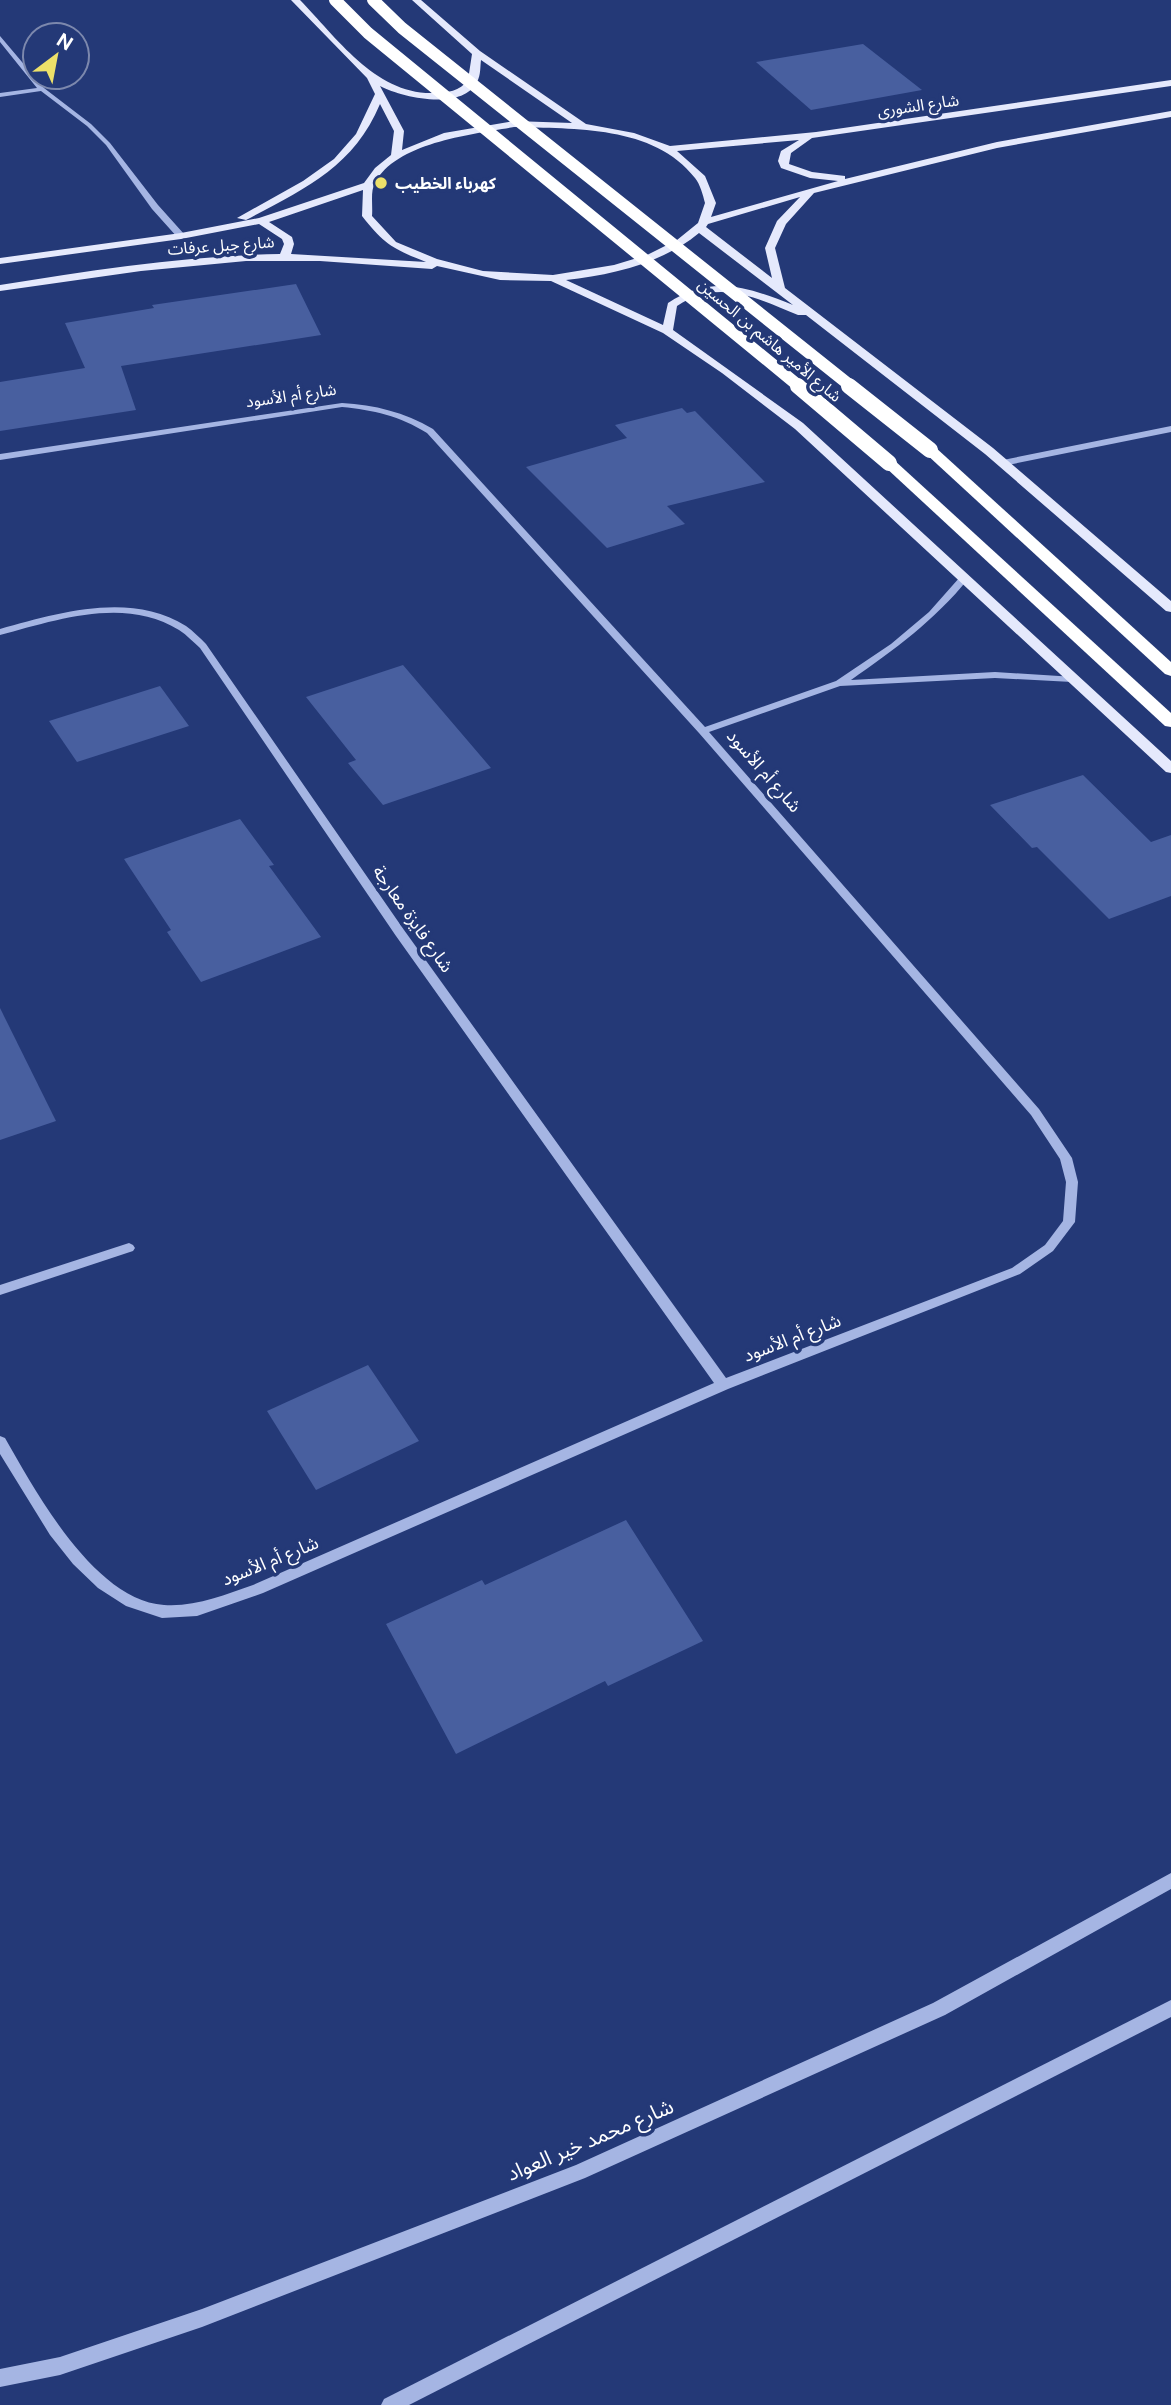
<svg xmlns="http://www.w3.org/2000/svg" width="1171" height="2405" font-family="'Public Sans','Noto Sans Arabic',sans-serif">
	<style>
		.building { fill: #485f9f }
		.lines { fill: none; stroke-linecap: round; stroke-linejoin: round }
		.minor { fill: #a5b5e3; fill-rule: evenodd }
		.major { fill: #e5e9fc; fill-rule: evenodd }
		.highway { fill: #fff; fill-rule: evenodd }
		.highway-bridge-far1 { stroke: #fff; stroke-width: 12 }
		.highway-bridge { stroke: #fff; stroke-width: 16 }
		.poi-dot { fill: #ede069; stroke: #243977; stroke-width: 2.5 }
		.labels { text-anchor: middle; stroke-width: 7; stroke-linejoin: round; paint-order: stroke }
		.far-street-label { font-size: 16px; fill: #fff; stroke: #243977 }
		.far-poi-label { font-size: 16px; font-weight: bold; fill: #fff; stroke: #243977; text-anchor: start }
		.street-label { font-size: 18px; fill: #fff; stroke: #243977 }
		.near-street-label { font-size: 21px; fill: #fff; stroke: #243977 }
	</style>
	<rect width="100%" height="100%" fill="#243977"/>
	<!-- building -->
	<g class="building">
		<polygon points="863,44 922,90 811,110 756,62"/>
		<polygon points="296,284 321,335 121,366 136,410 0,431 0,382 85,368 65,323 154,308 152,305"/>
		<polygon points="682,408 687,413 695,411 765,482 667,506 685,524 607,548 526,467 627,438 615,425"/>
		<polygon points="403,665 491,768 383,805 348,763 356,760 306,697"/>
		<polygon points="160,686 189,726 77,762 49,721"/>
		<polygon points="1083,775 1151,842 1171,835 1171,896 1109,919 1037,847 1032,848 990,805"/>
		<polygon points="240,819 274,865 269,866 321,937 201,982 167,932 171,930 124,859"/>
		<polygon points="0,1008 56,1121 0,1140"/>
		<polygon points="368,1365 419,1441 316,1490 267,1411"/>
		<polygon points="626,1520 703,1641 608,1686 605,1681 456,1754 386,1624 482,1580 485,1585"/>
	</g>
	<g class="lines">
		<!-- minor -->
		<g class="minor">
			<polygon points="0,36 44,88 91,124 110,143 158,205 184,234 184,238 178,238 152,209 106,145 87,126 41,91 0,97 0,93 37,88 0,42"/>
			<path d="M342,403c33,2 62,9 91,26l272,298 131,-46 55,-37 38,-32 31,-35 3,-1 5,3c-33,41 -74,71 -117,101l144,-8 80,5 2,2 -5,3 -77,-4 -155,8 -131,46 330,377 33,49 6,24 -3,40 -22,29 -33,23 -292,115 -465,204 -66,23 -35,2 -36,-12 -28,-18 -25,-24 -23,-29 -50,-81v-18l5,2c31,54 89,162 159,167 32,2 60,-10 89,-20l461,-202 -318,-447 -196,-288c-7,-6 -13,-13 -21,-18 -54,-34 -123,-10 -179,5v-6c58,-16 130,-38 186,-3 7,5 14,12 20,18l198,286 322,448 286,-110 33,-23 18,-24 3,-39 -6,-23 -29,-44 -332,-382 -272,-300c-27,-17 -54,-23 -85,-26l-342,53v-6z"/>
			<polygon points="1171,426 1171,432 1003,466 999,463 1003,460"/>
			<polygon points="129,1243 133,1245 135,1248 133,1251 0,1295 0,1285"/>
			<polygon points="1171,1873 1171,1889 945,2015 585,2178 202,2327 60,2375 0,2387 0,2369 60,2357 202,2309 576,2165 933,2003"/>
			<polygon points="1171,2000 1171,2017 409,2405 381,2405 384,2399"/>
		</g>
		<!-- major -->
		<path class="major" d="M291,0h9c37,38 76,95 134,93 13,0 26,-2 34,-13l4,-26 -60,-54h9l59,51 106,73 48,9 36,13 146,-14 355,-52v6l-359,52 -21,15 -2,11 23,8 33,4v3l152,-37 174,-31v6l-174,31 -183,45 -28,31 -11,24 10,40 208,160 178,153v11l-5,-1 -181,-157 -179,-139h-8c-42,-17 -79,-37 -121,-9l-4,24 130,93 368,338v12l-5,-1 -371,-343 -73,-56 -59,-40 -112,-52 -51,-1 -63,-14 -5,3 -112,-8h-74l-105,10 -141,20v-6c93,-15 186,-29 280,-31l4,-10 -2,-5 -23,-15 -78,15 -181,25v-6l181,-25 78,-15 105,-35 11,-15 16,-13 3,-24 -14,-27c-27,64 -76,85 -134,116l-9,-2 66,-37 31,-22 22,-25 19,-40 -8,-16zM481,60l91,63 -58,-2 -70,12 -42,17 2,-19 -24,-45c23,12 82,25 97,-4 4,-7 3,-15 4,-22zM514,127c60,2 140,-2 181,51 5,6 8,17 10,25l-7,20 -21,17 -30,15 -33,10 -61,10 -70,-4 -46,-12 -41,-17 -24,-26c1,-10 -2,-25 3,-33 21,-41 99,-49 139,-56zM799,140l-18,11 -3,10 3,7 29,10 28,3 -127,36 5,-14 -11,-27 -28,-25zM363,190l-1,26c22,28 31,33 64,46l-135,-8 3,-10 -2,-7 -23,-15zM800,197l-23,24 -12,27 7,30 -66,-51 2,-3zM699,233l94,72c-45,-18 -82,-31 -125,-2l-5,22 -97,-45c46,-5 97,-17 133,-47z"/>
		<!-- highway -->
		<g class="highway">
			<polygon points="930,446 935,447 1171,662 1171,676 1165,674 925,453 923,450 925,447"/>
			<polygon points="889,459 894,460 1171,713 1171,727 1165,726 884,466 882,463 884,460"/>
		</g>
		<!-- highway-bridge-far1 -->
		<g class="highway-bridge-far1">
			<polyline points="335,0 368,33 800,387"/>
			<polyline points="373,0 402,28 852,387"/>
		</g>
		<!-- highway-bridge -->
		<g class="highway-bridge">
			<polyline points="798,386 889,463"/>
			<polyline points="849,386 930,450"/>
		</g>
	</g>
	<!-- markers -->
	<circle class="poi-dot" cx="381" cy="183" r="7"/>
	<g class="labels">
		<!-- far-street labels -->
		<g class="far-street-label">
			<text transform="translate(918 105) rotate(-8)" y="6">شارع الشورى</text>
			<text transform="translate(221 245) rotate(-4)" y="6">شارع جبل عرفات</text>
			<text transform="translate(770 340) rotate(40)" y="6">شارع الأمير هاشم بن الحسين</text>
			<text transform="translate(291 395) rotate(-8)" y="6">شارع أم الأسود</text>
		</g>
		<!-- far-poi labels -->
		<g class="far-poi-label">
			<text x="395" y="189">كهرباء الخطيب</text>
		</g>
		<!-- street labels -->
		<g class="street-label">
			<text transform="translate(764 771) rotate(49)" y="6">شارع أم الأسود</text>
			<text transform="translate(413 919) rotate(55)" y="6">شارع فايزة معارجة</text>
			<text transform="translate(792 1338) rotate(-21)" y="6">شارع أم الأسود</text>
			<text transform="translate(270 1561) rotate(-22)" y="6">شارع أم الأسود</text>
		</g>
		<!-- near-street labels -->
		<g class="near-street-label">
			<text transform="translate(590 2140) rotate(-23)" y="7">شارع محمد خير العواد</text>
		</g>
	</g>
	<!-- north arrow -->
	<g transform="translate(56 56) rotate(32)"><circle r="33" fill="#243977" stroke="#7c88ad" stroke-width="2"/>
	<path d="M0-5L12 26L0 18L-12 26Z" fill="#ede069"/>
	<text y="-10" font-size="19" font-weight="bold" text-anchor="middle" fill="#ffffff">N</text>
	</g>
</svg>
